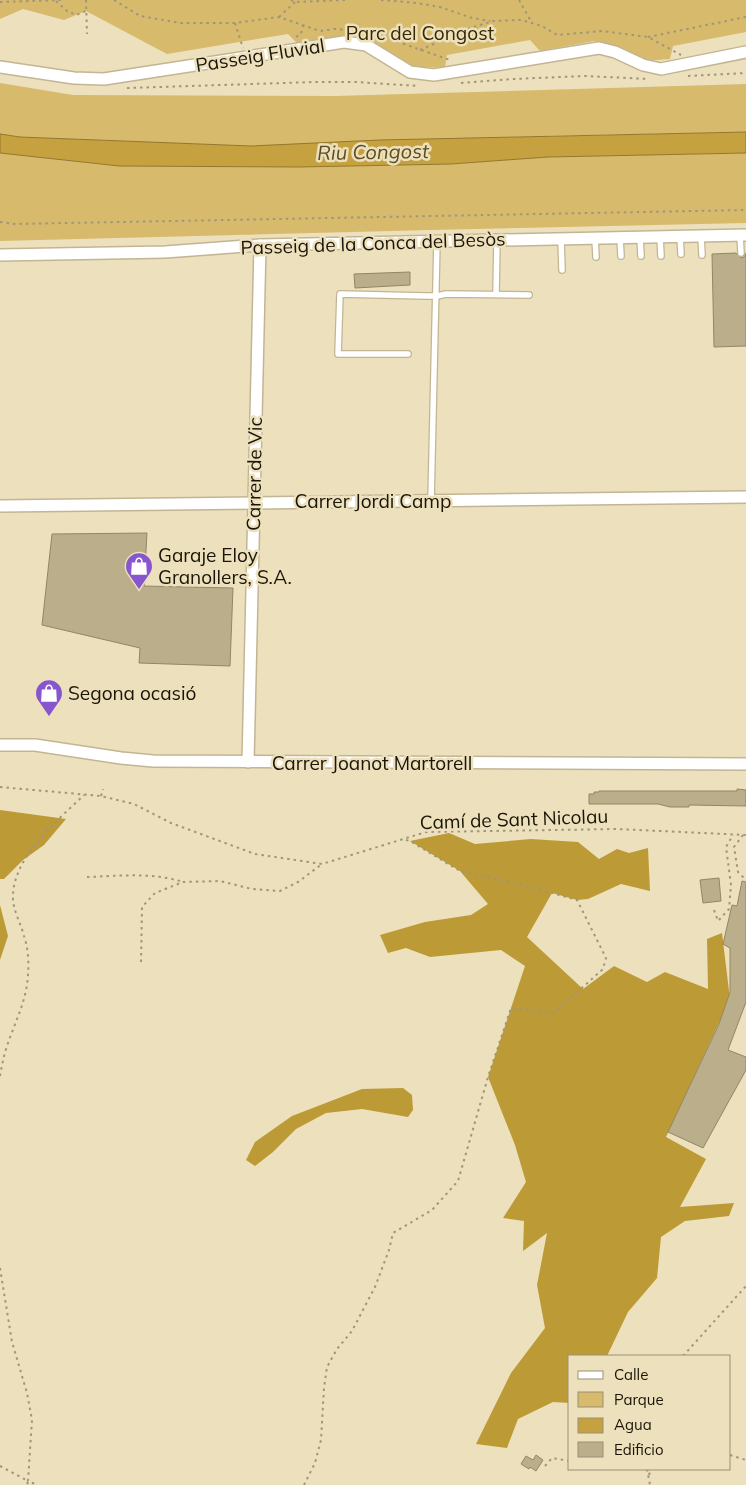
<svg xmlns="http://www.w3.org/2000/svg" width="746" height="1485" font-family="Mulish,sans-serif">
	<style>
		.green { fill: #d7ba6c }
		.forest { fill: #bc9a35 }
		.water { fill: #c5a23f; stroke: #92782e }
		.building { fill: #bbae8b; stroke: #938665 }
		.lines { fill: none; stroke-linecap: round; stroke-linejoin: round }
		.lane-casing { stroke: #c3b593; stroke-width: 8 }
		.street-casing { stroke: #c3b593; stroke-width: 14 }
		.path { stroke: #a0967a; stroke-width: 2; stroke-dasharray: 2.5 4; stroke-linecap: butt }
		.lane { stroke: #fff; stroke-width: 5.5 }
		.street { stroke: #fff; stroke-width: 11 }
		.labels { text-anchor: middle; stroke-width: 5; stroke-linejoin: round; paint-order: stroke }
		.park-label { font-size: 19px; fill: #362800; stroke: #ede0bc }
		.street-label { font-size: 19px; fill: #1a1508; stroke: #ede0bc }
		.poi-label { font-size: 19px; fill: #1a1508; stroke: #ede0bc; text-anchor: start }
		.water-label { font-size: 20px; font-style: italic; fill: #5c4d25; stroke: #ede0bc }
	</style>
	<rect width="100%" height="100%" fill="#ede0bc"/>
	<!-- green -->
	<g class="green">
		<polygon points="0,0 746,0 746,32 673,46 670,59 644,61 616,47 594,41 540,51 530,40 447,55 445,67 412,68 365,38 345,36 297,43 288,34 167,54 86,11 64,20 23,9 0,19"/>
		<polygon points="0,83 73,95 335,96 746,84 746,132 544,136 251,146 20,137 0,134"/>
		<polygon points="0,153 119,166 299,167 451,164 548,157 746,153 746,223 431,230 0,241"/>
	</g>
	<!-- forest -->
	<g class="forest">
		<polygon points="0,810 66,819 44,845 23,860 4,879 0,879"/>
		<polygon points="449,833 475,844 531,839 578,842 599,859 617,849 629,853 648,848 650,891 621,884 588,899 577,900 552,893 527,937 583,989 614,966 647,982 665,972 708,989 707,939 722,933 730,999 666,1137 706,1159 680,1207 734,1203 729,1216 685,1221 661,1237 657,1278 628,1312 607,1356 570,1356 570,1403 553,1402 518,1419 507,1448 476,1444 511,1373 545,1328 537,1285 547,1233 523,1251 524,1221 503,1218 526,1182 515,1145 488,1077 525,966 501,950 430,957 406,948 388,953 380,935 425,922 471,915 488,904 460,871 410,841"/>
		<polygon points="0,905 8,936 0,960"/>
		<polygon points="403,1088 412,1095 413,1110 408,1117 362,1109 326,1113 296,1129 273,1152 255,1166 246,1160 255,1142 292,1116 362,1089"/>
	</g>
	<!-- water -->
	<polygon class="water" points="746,132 746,153 548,157 451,164 299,167 119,166 0,153 0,134 20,137 251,146 380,140"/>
	<!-- building -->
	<g class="building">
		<polygon points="736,253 741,258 744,257 746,253 746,346 714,347 712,254"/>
		<polygon points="410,272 410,285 355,288 354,274"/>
		<polygon points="147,533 144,586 233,588 230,666 139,663 140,648 42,625 52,534"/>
		<polygon points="737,789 746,790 746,806 689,805 689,807 670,807 658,804 589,804 589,794 594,794 594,792 599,792 599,791 737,791"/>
		<polygon points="719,878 721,901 703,903 700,880"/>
		<polygon points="742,881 746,882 746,1002 728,1050 746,1057 746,1070 703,1148 668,1132 719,1024 730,992 730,948 723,944 732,905 737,906"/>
		<polygon points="536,1455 543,1460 536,1471 530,1467 529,1469 521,1464 526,1456 533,1460"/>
	</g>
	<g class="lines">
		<!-- lane casing -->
		<g class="lane-casing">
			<g id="lane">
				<polyline points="740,235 741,253"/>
				<polyline points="680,236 681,254"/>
				<polyline points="701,236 702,255"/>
				<polyline points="640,237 641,256"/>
				<polyline points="660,237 661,256"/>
				<polyline points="561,238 562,270"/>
				<polyline points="595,238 596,257"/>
				<polyline points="620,238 621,256"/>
				<polyline points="496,294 497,240"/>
				<polyline points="408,354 338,354 340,294 427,296 437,296 446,294 529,295"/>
				<polyline points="431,501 437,241"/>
			</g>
		</g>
		<!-- street casing -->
		<g class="street-casing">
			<g id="street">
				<polyline points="0,67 74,78 104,79 344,42 366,45 410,72 434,75 599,48 615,52 643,65 661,69 746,52"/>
				<polyline points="0,255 165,252 260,245 746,235"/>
				<polyline points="0,506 746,497"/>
				<polyline points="0,745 35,745 121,758 153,761 746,764"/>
				<polyline points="248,762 260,245"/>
			</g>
		</g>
		<!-- path -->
		<g class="path">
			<polyline points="86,0 87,34"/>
			<polyline points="114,0 140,16 181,23 235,23 279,17 320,31 334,29 356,30 381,36 450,60"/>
			<polyline points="291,0 295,2 346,0"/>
			<polyline points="381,0 417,3 440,7 472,18 490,21"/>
			<polyline points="519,0 532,23"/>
			<polyline points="56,1 67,11 76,15 86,11"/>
			<polyline points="0,2 61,0"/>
			<polyline points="279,17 295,2"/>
			<polyline points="235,23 243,48"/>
			<polyline points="296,37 301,34 303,25"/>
			<polyline points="648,37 746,17"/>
			<polyline points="420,50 470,28 493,21 521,20 542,26 557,35 602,31 648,37 681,55"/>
			<polyline points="688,76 746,73"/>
			<polyline points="461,83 513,79 585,76 649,79"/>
			<polyline points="127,88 315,82 355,82 419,86"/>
			<polyline points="0,222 15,224 746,210"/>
			<polyline points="0,787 101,796 134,804 171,823 255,854 322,864 426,832 617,829 746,835"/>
			<polyline points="101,796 103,789"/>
			<polyline points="743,835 734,847 738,872 746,880"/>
			<path d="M87,877c32,-1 65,-5 96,5"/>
			<polyline points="714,910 718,921 729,909 731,885 726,847 733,835"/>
			<polyline points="141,962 142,907 155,893 183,882 220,881 252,889 280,891 298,882 322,864"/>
			<path d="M0,1076c2,-11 4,-22 8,-33 8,-23 19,-44 20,-69 1,-11 0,-27 -4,-38 -3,-12 -10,-24 -11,-36 -2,-42 44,-79 71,-105"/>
			<polyline points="0,1268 12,1342 27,1393 32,1420 28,1481 37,1485"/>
			<polyline points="683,1356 746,1286"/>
			<polyline points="730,1455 746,1460"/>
			<polyline points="0,1466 28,1481 27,1485"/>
			<polyline points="545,1466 552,1458 570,1461"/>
			<polyline points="647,1469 650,1485"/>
			<polyline points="649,1475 651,1469"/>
			<polyline points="304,1485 315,1463 321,1440 324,1388 327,1367 337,1349 352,1331 375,1287 389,1250 393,1233 432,1210 458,1181 488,1077 511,1008 554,1013 603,969 606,958 577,900 520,884 460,871 410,841 402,839"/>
		</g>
		<!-- lane -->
		<use href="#lane" class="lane"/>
		<!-- street -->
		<use href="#street" class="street"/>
	</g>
	<!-- icons -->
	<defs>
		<g id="shop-pin" transform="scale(1.4375)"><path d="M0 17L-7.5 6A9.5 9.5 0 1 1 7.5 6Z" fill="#8755ce" stroke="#ede0bc"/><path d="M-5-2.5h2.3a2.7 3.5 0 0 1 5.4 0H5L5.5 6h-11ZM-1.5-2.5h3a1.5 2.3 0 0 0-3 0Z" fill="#fff"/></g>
	</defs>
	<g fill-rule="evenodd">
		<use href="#shop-pin" x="139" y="566"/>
		<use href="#shop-pin" x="49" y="693"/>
	</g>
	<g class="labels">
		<!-- park labels -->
		<g class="park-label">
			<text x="420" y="40">Parc del Congost</text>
		</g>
		<!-- street labels -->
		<g class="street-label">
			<text transform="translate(260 55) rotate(-9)" y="7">Passeig Fluvial</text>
			<text transform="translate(373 243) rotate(-2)" y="7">Passeig de la Conca del Besòs</text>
			<text transform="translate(254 474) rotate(-89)" y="7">Carrer de Vic</text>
			<text x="373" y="508">Carrer Jordi Camp</text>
			<text x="372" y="770">Carrer Joanot Martorell</text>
			<text transform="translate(514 819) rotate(-2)" y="7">Camí de Sant Nicolau</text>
		</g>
		<!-- poi labels -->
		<g class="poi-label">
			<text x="158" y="562">Garaje Eloy<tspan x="158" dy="22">Granollers, S.A.</tspan></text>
			<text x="68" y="700">Segona ocasió</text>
		</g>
		<!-- water labels -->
		<g class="water-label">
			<text transform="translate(373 152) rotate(-1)" y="7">Riu Congost</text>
		</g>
	</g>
	<!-- legend -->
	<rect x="568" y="1355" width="162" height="115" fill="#ede0bc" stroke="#998f74"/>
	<rect x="578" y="1371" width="25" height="8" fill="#ffffff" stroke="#998f74"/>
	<text x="614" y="1380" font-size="15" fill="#1a1508">Calle</text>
	<rect x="578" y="1392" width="25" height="15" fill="#d7ba6c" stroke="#998f74"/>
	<text x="614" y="1405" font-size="15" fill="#1a1508">Parque</text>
	<rect x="578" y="1418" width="25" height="15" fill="#c5a23f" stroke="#998f74"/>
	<text x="614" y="1430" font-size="15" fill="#1a1508">Agua</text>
	<rect x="578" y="1442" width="25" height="15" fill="#bbae8b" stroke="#998f74"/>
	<text x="614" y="1455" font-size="15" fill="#1a1508">Edificio</text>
</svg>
